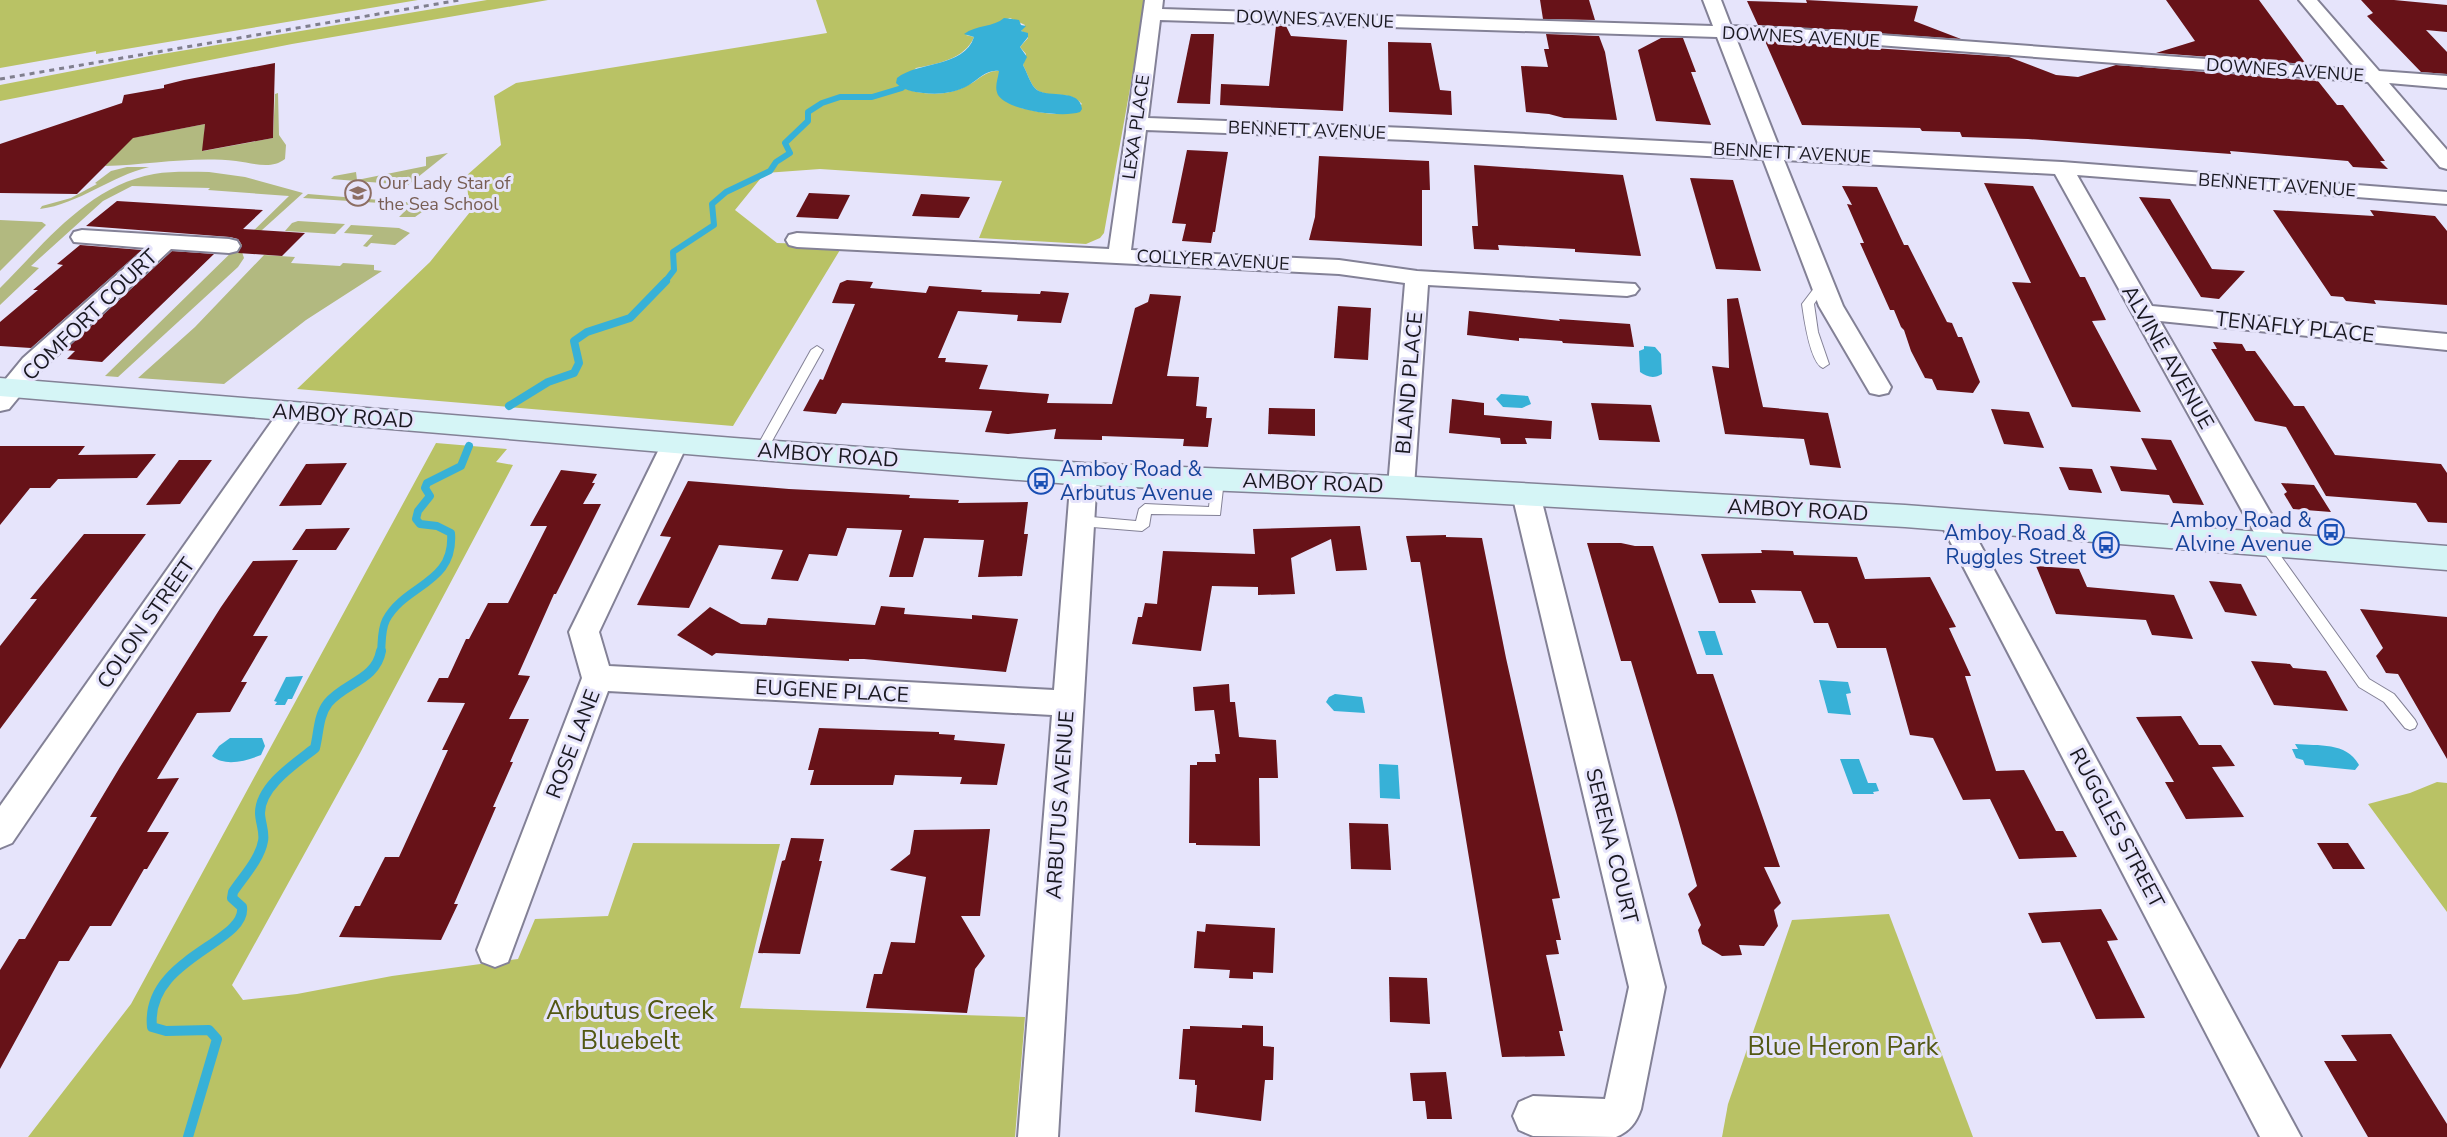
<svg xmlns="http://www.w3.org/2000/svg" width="2447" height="1137" font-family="'Nunito Sans',sans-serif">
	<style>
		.green { fill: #b2b980 }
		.forest { fill: #b9c265; fill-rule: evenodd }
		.water { fill: #37b1d7 }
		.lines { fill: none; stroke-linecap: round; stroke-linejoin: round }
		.stream-far2 { stroke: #37b1d7; stroke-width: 6 }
		.stream-far1 { stroke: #37b1d7; stroke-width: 8 }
		.stream { stroke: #37b1d7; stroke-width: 10 }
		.building { fill: #671218 }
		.service-casing { stroke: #838196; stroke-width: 2 }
		.minor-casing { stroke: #838196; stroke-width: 4 }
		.secondary-casing { stroke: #838196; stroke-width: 3 }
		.service { fill: #fff; fill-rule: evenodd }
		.minor { fill: #fff; fill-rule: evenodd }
		.secondary { fill: #d5f5f6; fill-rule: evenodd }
		.rail { stroke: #807f8e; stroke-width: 3; stroke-dasharray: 5 5; stroke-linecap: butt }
		.labels { text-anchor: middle; stroke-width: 6; stroke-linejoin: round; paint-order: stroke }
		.far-street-label { font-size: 18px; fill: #191820; stroke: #e6e4fb }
		.far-education-label { font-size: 18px; fill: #785e54; stroke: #e6e4fb; text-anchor: start }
		.street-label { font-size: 21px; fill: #191820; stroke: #e6e4fb }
		.transit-label { font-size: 21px; fill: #164399; stroke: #e6e4fb; text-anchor: end }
		.near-park-label { font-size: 26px; fill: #525712; stroke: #e6e4fb }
	</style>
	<rect width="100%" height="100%" fill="#e6e4fb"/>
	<!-- green -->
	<g class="green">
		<path d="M278,93l1,42 7,10 -1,14c-14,11 -32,4 -49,2 -44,-5 -88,4 -131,5l33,-37 -1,8 68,-13 -2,27 70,-13 2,-44z"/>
		<polygon points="448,153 408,185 331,179 334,176 356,172 357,180 426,166 426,157"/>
		<path d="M127,167h22c-38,9 -70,37 -109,42l2,-3 29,-8 26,-14 -2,-1 16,-12z"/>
		<path d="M209,172l36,5 58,16 -62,56 3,9 -6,9 -120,110 -13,-1 184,-180 -81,-6 2,-2 -78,-2 -29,15 -72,65 8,2 -39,37v-17c45,-45 88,-102 154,-114 18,-3 37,-2 55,-2z"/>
		<polygon points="308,194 416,203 422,212 415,217 399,217 411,205 303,198"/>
		<polygon points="0,220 42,222 46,225 0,271"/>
		<polygon points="298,221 345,224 335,234 285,231 292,223"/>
		<polygon points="351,225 399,228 410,233 395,245 371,243 367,247 363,246 373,235 344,233"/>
		<polygon points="264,255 295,257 291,263 340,266 343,263 374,265 374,270 382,271 306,320 224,384 138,378 195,327"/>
	</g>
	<!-- forest -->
	<g class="forest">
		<polygon points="0,0 418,0 96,54 96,51 0,68"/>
		<polygon points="487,0 548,0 292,44 0,101 0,85 150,56"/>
		<path d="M816,0h330l-42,233 -4,5 -14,6 -107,-6 23,-57 -182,-12 -55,4 -30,37 42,33 66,2 -110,181 -436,-37 133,-127 40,-50 -4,-36 35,-31 -7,-49 22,-13 311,-50zM1010,18l15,7 -4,6 7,3v4l-8,9 6,7 -3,11c4,7 8,21 14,25 13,9 32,-1 45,14 -22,16 -36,9 -61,4l-22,-32v-5c-13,-1 -19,8 -29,13 -22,13 -47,12 -70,3l16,-19c21,-4 49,-9 58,-31l-8,-2z"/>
		<polygon points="436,443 507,449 496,462 513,465 359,755 232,985 243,1000 297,994 392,976 518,959 535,919 608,916 633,843 780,844 740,1008 1025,1017 1015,1137 28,1137 131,1004"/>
		<polygon points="2437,782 2447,783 2447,912 2368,804 2410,793"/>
		<polygon points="1889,914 1973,1137 1722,1137 1728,1104 1792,920"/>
	</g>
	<!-- water -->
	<g class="water">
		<path d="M1004,18l15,2 2,5 5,1 -5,5 7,2v4l-8,10 7,10 -4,8c4,7 8,21 14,25 12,8 43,-2 45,19l-2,3c-17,6 -72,-1 -82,-17 -4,-8 0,-16 1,-24 -12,-2 -20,8 -30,14 -14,8 -30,10 -46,8 -10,-1 -20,-3 -27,-10l1,-5c21,-17 67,-10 77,-41l-10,-3c12,-9 30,-7 40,-16z"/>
		<path d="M1644,346l11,1 6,7 1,20c-8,5 -15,3 -22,-2l-1,-21 5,-2z"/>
		<polygon points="1501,394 1528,396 1531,404 1522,408 1503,407 1496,399"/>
		<polygon points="1698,631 1715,631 1723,655 1706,655"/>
		<polygon points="303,676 292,699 288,699 285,705 275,705 277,702 274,701 286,677"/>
		<polygon points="1819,680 1848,682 1851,693 1846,694 1851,715 1828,713"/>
		<polygon points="1335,694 1362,697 1365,713 1334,711 1326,702 1329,697"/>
		<path d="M230,738h32l3,8 -4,9c-15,6 -36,12 -49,1l7,-10z"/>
		<path d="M2295,744c24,2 52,-2 64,21l-4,5 -50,-5 -2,-5 -7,-2 -4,-9h6z"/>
		<polygon points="1840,759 1859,759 1868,783 1876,783 1879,791 1873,792 1874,794 1853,794"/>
		<polygon points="1379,764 1398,765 1400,799 1380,798"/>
	</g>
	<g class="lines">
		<!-- stream-far2 -->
		<polyline class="stream-far2" points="664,283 674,270 673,252 714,225 712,204 726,192 770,171 776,162 790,153 785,143 808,121 808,112 822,103 840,97 872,97 902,88"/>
		<!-- stream-far1 -->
		<g class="stream-far1">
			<polyline points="509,406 548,382 574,373 579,363 574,341 587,332 630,318 666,281"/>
			<path d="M381,653c1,-11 0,-23 5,-33 19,-36 69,-36 65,-87l-14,-7 -17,-2 -4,-5 2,-8 12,-15 -5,-8 2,-5 34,-17 8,-20"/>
		</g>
		<!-- stream -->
		<path class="stream" d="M188,1137l29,-98 -8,-9 -43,1 -14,-4c-7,-69 95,-84 90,-120l-10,-9 1,-6c10,-15 27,-33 30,-51 2,-9 -3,-19 -3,-28 0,-27 36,-50 55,-65 4,-16 3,-32 13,-45 16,-20 48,-23 53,-52"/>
	</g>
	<!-- building -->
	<g class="building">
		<polygon points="1540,0 1589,0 1595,20 1543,19"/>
		<polygon points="1806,0 1918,6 1914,21 1961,39 1758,25 1747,1 1807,3"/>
		<polygon points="2166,0 2259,0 2306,64 2156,53 2195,41"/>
		<polygon points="2361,0 2394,0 2447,5 2447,32 2426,30 2447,52 2447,74 2421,72 2367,16 2373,13"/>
		<polygon points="1276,26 1286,26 1291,36 1347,40 1343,111 1220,105 1221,84 1269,86"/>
		<polygon points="1191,34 1214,34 1210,104 1177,103"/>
		<polygon points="1546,34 1599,36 1605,52 1617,120 1564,118 1549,114 1526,112 1521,66 1548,67 1544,49 1549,49"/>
		<polygon points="1661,38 1683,38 1696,72 1691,72 1711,125 1656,121 1638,50"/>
		<polygon points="1765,41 2009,57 2056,75 2078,77 2116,65 2318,81 2337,105 2343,105 2385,161 2380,161 2388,169 2353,167 2348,161 2230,151 2231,154 2028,139 1962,137 1960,132 1922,131 1920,128 1802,125"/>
		<polygon points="1388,42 1431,43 1440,90 1451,91 1452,115 1389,112"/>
		<polygon points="275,63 273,138 202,151 205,124 133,138 77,194 0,193 0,144 122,103 124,95 164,88 164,85 184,80"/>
		<polygon points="1187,150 1228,152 1215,232 1213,232 1211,243 1182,241 1186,224 1172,223"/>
		<polygon points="1319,156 1429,161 1430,190 1422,190 1422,246 1309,240 1315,217"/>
		<polygon points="1474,165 1623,175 1641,256 1575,252 1575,249 1498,245 1499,250 1474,249 1472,226 1478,226"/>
		<polygon points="1690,178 1733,180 1761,271 1716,269"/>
		<polygon points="1984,183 2033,186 2080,277 2085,277 2106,320 2092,321 2141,412 2072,407 2012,282 2031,283"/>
		<polygon points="1842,186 1877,187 1904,245 1908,245 1947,322 1952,323 1958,337 1962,337 1980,382 1973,393 1937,390 1932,379 1925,378 1911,351 1904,330 1901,327 1894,310 1890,310 1860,243 1864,243 1847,204 1852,205"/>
		<polygon points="809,193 850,195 838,219 796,217"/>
		<polygon points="921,194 970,197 959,218 912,216"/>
		<polygon points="2139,197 2170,199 2212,269 2245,271 2219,299 2201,297"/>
		<polygon points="117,201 263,210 243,229 305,233 282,256 238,253 242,245 238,239 230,237 86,226"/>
		<polygon points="2273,210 2374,216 2370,210 2435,216 2447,231 2447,305 2374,300 2376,304 2346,301 2343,297 2331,296"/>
		<polygon points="80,245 142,250 31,348 0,346 0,322 38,290 33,290 63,265 57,264"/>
		<polygon points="172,251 214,254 102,362 67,359 75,351 65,350"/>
		<polygon points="847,280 873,282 870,288 926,293 929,286 982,290 981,292 1040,294 1041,291 1069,293 1061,323 1017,321 1018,315 958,311 938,358 946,358 945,362 988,365 979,389 1049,394 1047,403 1112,404 1135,308 1148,302 1150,294 1181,296 1167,376 1199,377 1196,406 1207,407 1206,418 1212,418 1208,447 1183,446 1184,439 1102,436 1102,440 1054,439 1056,429 1008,434 985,432 992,411 842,403 836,414 803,411 820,379 823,380 855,304 832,303 840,283"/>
		<polygon points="1738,298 1763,407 1828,413 1841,468 1810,465 1804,439 1725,434 1712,366 1729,368 1727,299"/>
		<polygon points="1338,306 1371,308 1368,360 1334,358"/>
		<polygon points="1469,311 1560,321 1559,319 1630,324 1634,347 1563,343 1562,341 1519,338 1519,341 1467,335"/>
		<polygon points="2213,342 2242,344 2246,351 2255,351 2294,406 2304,406 2335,455 2441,464 2447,473 2447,523 2428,522 2416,503 2326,496 2286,427 2255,421 2211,349 2217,349"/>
		<polygon points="1452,399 1484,403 1484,415 1552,421 1551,439 1525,438 1527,444 1501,444 1500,438 1449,433"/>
		<polygon points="1591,403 1651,405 1660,442 1599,440"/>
		<polygon points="1269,408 1315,409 1315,436 1268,434"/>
		<polygon points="1991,409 2029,412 2044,448 2004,444"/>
		<polygon points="2141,438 2171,440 2204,505 2173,503 2169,495 2121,491 2110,466 2157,470"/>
		<polygon points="0,446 85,446 78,455 156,454 137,478 58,479 50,488 30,488 0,525"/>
		<polygon points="179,460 212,460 180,504 146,505"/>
		<polygon points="347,463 321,505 279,506 306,464"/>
		<polygon points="2059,467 2092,469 2102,493 2069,490"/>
		<polygon points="561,470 597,474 592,483 595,483 583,504 601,504 556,594 554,594 518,675 530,676 509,719 529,719 510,762 513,762 493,807 496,807 454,904 458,904 441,940 339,937 355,906 360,906 385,857 399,857 448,750 442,750 465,703 427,702 439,678 448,678 466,639 469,639 488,603 508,603 547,526 530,526"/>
		<polygon points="688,481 789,489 910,495 909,498 959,500 958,503 1028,502 1024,534 1028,534 1022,576 978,577 984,540 924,538 913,577 889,577 902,530 847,528 837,556 809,554 798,581 771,579 783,550 719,545 689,608 637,605 671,537 660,536"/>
		<polygon points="2281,483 2314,485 2331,512 2293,509 2284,494 2287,492"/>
		<polygon points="1360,526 1367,570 1336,571 1331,539 1291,558 1295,594 1258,595 1258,587 1212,586 1201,651 1132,644 1138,617 1142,617 1145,603 1157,604 1163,551 1255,554 1253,529"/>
		<polygon points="350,528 336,550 292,550 306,529"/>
		<polygon points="84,534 146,534 0,729 0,646 37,599 30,599"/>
		<polygon points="1446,535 1446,537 1482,538 1506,658 1560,898 1552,899 1561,940 1556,940 1559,954 1546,955 1563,1031 1559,1031 1565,1056 1502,1057 1420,562 1411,562 1406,536"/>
		<polygon points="1587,543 1621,543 1635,546 1653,546 1697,674 1713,674 1780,867 1764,867 1781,903 1774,910 1778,926 1764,946 1739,945 1742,955 1722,956 1702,944 1698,930 1701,925 1688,894 1697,886 1676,812 1631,661 1621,661"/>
		<polygon points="1761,550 1793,551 1794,555 1857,557 1865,579 1930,577 1956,627 1949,628 1971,676 1965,676 1996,771 2024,770 2056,831 2063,831 2077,857 2019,859 1990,799 1963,800 1933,738 1910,735 1886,648 1837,648 1828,623 1814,623 1801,591 1751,590 1756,603 1719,603 1701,554 1762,553"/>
		<polygon points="298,560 253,636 268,636 241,682 247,682 230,712 197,713 157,779 179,778 147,832 169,832 147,869 144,869 111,926 90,926 69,961 59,961 0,1069 0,970 19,939 25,939 97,817 90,817 120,767 221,607 253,561"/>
		<polygon points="2036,566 2079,569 2087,587 2174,595 2193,639 2152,635 2146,620 2056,614"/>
		<polygon points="2209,581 2241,584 2257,616 2225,612"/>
		<polygon points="881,606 905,608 904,614 972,619 972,615 1018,619 1006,672 864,659 849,659 849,661 716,653 712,656 677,635 710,607 741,624 766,625 768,618 875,625"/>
		<polygon points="2360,609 2447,617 2447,759 2398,674 2386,673 2376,656 2383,648"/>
		<polygon points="2251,661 2290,664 2293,668 2326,671 2348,711 2274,705"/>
		<polygon points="1229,684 1230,702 1235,702 1239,737 1276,740 1278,778 1259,778 1260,846 1196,845 1196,843 1189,843 1190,765 1197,765 1197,762 1216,762 1215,754 1220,754 1214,710 1195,711 1193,687"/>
		<polygon points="2181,716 2199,745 2221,745 2235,766 2212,767 2244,817 2186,819 2165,782 2174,782 2136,717"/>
		<polygon points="819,728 939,732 939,734 955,735 954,740 1005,744 997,785 960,784 962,777 895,775 893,785 810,785 814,770 808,770"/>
		<polygon points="1349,823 1388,824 1391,870 1351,869"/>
		<polygon points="990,829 980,916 961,916 985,956 975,969 967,1013 866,1008 874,974 882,974 891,942 915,943 926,877 890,870 910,854 914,830"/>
		<polygon points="791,838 824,839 819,861 822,861 800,954 758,953 782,861 785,860"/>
		<polygon points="2317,843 2348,843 2365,869 2333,869"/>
		<polygon points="2101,909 2118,940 2107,941 2145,1018 2096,1019 2060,942 2042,943 2028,913"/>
		<polygon points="1206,924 1275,928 1273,973 1253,972 1253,979 1229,978 1230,970 1194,968 1197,931 1205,932"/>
		<polygon points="1389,977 1427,978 1430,1024 1390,1022"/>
		<polygon points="1242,1025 1263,1026 1263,1046 1274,1047 1273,1080 1265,1080 1261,1121 1195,1112 1197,1085 1195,1085 1195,1080 1179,1079 1183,1029 1190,1029 1190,1026 1242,1028"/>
		<polygon points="2391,1034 2447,1124 2447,1137 2368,1137 2324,1061 2357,1061 2341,1035"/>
		<polygon points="1446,1072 1452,1119 1427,1119 1425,1101 1413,1101 1410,1073"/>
	</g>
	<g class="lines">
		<!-- service casing -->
		<g class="service-casing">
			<g id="service">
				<path d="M1822,282l5,3 -13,19 4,28 11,32 -6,4c-13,-5 -19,-50 -21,-64l16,-21z"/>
				<polygon points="817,346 823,350 767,450 765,453 757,453 755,450 811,350"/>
				<polygon points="1218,476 1224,480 1220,515 1151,514 1149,526 1142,531 1080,526 1073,521 1080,516 1136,521 1139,509 1145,504 1209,507 1212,480"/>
				<polygon points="2265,539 2270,541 2369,679 2394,694 2415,720 2417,724 2415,728 2410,730 2405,728 2384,702 2359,687 2260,547 2258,544"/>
			</g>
		</g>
		<!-- minor casing -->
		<g class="minor-casing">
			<g id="minor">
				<path d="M1145,0h18l-1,9 551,17 -10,-26h18l10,26 67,3 559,41 -58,-70h18l62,71 68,5v12l-58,-5 58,67v19l-7,-2 -72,-85 -570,-43 -62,-1 43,109 283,15 385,30v12l-370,-29 75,131 295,28v16l-287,-29 129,224 -4,7 -10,3 -10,-3 -210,-378 -271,-14 59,146 48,81 -3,6 -9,2 -9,-2 -51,-87 -56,-147 -355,-19 -262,-10 -15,120 208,10 78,11 218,13 4,5 -4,5 -8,2 -199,-11 -14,202 -3,7 -10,2 -10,-2 -3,-7 17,-204 -66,-9 -542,-27 -8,-2 -3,-5 3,-5 8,-2 312,16zM1160,20l557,17 42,109 -351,-18 -260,-10z"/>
				<polygon points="82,230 229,239 237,241 240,246 237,251 229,253 171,249 41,370 9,409 0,411 0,386 23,358 147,248 74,242 71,237 74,232"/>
				<polygon points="291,405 300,407 304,413 300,419 12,843 0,848 0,806 282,407"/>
				<polygon points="675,434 684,437 688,443 599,632 609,666 1054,690 1071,474 1075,467 1084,465 1093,467 1097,474 1058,1137 1018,1137 1052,715 608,691 508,962 495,967 482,962 477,950 582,678 569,632 662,443 666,437"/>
				<path d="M1526,484l10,3 4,7 125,493 -24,122c-5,14 -11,22 -25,28l-83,-1 -14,-6 -6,-14 6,-14 14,-6 72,3 24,-112 -117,-493 4,-7z"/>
				<polygon points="1953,510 1963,513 1967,520 2301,1137 2260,1137 1939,520 1943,513"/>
			</g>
		</g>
		<!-- secondary casing -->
		<g class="secondary-casing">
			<polygon id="secondary" points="0,378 734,438 1084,463 1397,476 1905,505 2447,546 2447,570 1905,527 1397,498 1084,485 734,458 0,396"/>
		</g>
		<!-- service -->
		<use href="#service" class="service"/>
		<!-- minor -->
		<use href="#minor" class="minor"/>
		<!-- secondary -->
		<use href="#secondary" class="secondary"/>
		<!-- rail -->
		<polyline class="rail" points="0,79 460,0"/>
	</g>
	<!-- icons -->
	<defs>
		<g id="school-ring" transform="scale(1.35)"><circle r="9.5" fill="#e6e4fb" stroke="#8d6e63" stroke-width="1.5"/><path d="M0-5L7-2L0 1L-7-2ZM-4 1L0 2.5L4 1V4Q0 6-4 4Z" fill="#8d6e63"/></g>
		<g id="bus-ring" transform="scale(1.35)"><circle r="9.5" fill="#e6e4fb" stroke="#1a4fb4" stroke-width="1.5"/><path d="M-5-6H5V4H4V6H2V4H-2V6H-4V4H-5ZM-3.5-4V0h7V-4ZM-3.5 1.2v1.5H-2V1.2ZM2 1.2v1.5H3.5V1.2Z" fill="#1a4fb4"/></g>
	</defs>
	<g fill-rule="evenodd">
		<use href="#school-ring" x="358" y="193"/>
		<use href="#bus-ring" x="1041" y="481"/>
		<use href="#bus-ring" x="2331" y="532"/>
		<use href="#bus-ring" x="2106" y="545"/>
	</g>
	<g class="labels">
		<!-- far-street labels -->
		<g class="far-street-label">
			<text transform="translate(1315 19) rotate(2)" y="6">DOWNES AVENUE</text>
			<text transform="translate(1801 37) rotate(3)" y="6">DOWNES AVENUE</text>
			<text transform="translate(2285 70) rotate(4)" y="6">DOWNES AVENUE</text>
			<text transform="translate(1136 127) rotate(-82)" y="6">LEXA PLACE</text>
			<text transform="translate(1307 130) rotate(2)" y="6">BENNETT AVENUE</text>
			<text transform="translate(1792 153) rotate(3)" y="6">BENNETT AVENUE</text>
			<text transform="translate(2277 185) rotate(4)" y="6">BENNETT AVENUE</text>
			<text transform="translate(1213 260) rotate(3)" y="6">COLLYER AVENUE</text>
		</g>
		<!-- far-education labels -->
		<g class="far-education-label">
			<text x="378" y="189">Our Lady Star of<tspan x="378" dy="21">the Sea School</tspan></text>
		</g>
		<!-- street labels -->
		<g class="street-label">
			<text transform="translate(90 315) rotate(-44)" y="7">COMFORT COURT</text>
			<text transform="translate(2295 327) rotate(6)" y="7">TENAFLY PLACE</text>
			<text transform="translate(2168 357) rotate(60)" y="7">ALVINE AVENUE</text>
			<text transform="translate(1409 383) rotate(-85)" y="7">BLAND PLACE</text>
			<text transform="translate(343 416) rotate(4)" y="7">AMBOY ROAD</text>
			<text transform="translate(828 455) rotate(4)" y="7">AMBOY ROAD</text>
			<text transform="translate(1313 483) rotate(2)" y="7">AMBOY ROAD</text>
			<text transform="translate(1798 510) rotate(3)" y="7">AMBOY ROAD</text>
			<text transform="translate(146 623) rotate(-55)" y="7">COLON STREET</text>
			<text transform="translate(832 691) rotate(3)" y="7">EUGENE PLACE</text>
			<text transform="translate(573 744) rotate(-69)" y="7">ROSE LANE</text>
			<text transform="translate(1060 805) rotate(-86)" y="7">ARBUTUS AVENUE</text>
			<text transform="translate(2117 828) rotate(62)" y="7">RUGGLES STREET</text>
			<text transform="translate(1612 846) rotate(76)" y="7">SERENA COURT</text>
		</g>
		<!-- transit labels -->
		<g class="transit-label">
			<text x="1060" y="476" text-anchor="start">Amboy Road &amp;<tspan x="1060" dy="24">Arbutus Avenue</tspan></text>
			<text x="2312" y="527">Amboy Road &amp;<tspan x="2312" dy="24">Alvine Avenue</tspan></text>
			<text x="2086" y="540">Amboy Road &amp;<tspan x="2086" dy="24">Ruggles Street</tspan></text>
		</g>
		<!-- near-park labels -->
		<g class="near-park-label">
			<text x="630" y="1019">Arbutus Creek<tspan x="630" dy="30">Bluebelt</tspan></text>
			<text x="1843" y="1055">Blue Heron Park</text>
		</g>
	</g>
</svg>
